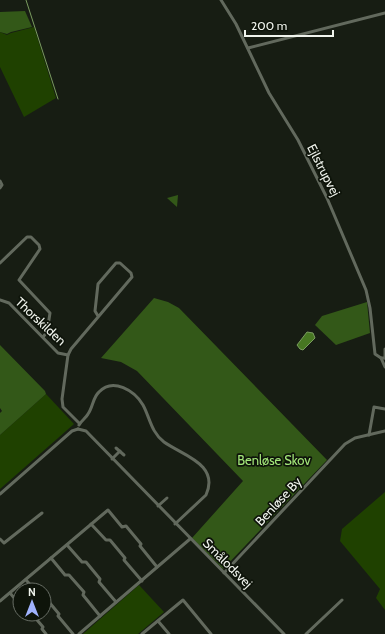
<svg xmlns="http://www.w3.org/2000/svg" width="385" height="634" font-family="Cabin,sans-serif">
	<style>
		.green { fill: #1f4100 }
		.forest { fill: #335818 }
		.water { fill: #477722; stroke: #7a9c5f }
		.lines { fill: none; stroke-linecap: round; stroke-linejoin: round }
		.stream { stroke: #7a9c5f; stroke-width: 1 }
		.minor { stroke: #62695d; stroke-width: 3 }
		.labels { text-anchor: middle; stroke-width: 3.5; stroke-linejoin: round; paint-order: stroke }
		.street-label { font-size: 13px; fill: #f0f4ed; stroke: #0e140a }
		.park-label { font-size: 13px; fill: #a3e679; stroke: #0e140a }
	</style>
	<rect width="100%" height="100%" fill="#171d13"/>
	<!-- green -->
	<g class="green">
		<polygon points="34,27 56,98 24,117 0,67 0,32 7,35 11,33"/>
		<polygon points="46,394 74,424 0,489 0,435"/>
		<polygon points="385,492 385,610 376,598 380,589 340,541 342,529"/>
		<polygon points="139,585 164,612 138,634 83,634"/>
	</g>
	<!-- forest -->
	<g class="forest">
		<polygon points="25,11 32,27 11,32 7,34 0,32 0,12"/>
		<polygon points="178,195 177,207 167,198"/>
		<polygon points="154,298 168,302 179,308 327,460 223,569 192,538 243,481 137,371 121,362 101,358"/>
		<polygon points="367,302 370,333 336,345 315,325 322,316"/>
		<polygon points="0,345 45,391 46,394 0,435 0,413 2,411 0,408"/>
	</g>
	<!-- water -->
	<polygon class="water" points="307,332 313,333 315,338 303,350 300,349 297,345"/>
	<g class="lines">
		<!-- stream -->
		<polyline class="stream" points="26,0 58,99"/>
		<!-- minor -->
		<g class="minor">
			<polyline points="221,0 236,24 269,93 298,140 327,198 366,290 370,308 375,354 381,358"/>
			<polyline points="248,48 385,13"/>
			<polyline points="0,181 2,185 0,188"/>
			<polyline points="0,263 27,237 31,237 39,245 40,249 19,280 50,313 47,332 43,337"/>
			<polyline points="0,300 9,303 58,353 68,355"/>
			<polyline points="385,358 381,358 385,367"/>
			<polyline points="385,358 385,349"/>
			<polyline points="79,423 63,407 62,399 68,355 71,349 132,277 131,273 120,263 116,263 98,284 95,311 98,316"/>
			<path d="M79,425c2,-4 7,-7 9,-11 5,-7 5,-17 11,-22 14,-15 36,-1 44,13 7,13 8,27 21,37 18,13 56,22 42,53l-31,29"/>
			<polyline points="78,429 86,431 284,634"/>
			<polyline points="369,435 374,407 385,409"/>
			<polyline points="116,448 124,455"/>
			<polyline points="112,459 120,451"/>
			<polyline points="0,494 72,431 78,429"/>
			<polyline points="158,506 167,498"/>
			<polyline points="91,524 106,540 110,540 125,558 124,560 142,581"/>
			<polyline points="0,539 4,543 42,513"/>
			<polyline points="67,545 82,562 86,562 100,579 99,582 116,602"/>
			<polyline points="51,558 65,575 69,575 84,592 83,595 100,616"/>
			<polyline points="224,573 345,444 355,438 385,431"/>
			<polyline points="26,580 35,590"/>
			<polyline points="10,593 20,605"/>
			<polyline points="44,596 59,614 58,616 73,634"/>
			<polyline points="0,601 108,510 122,527 126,526 141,544 140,546 157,567"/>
			<polyline points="32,614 43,627 42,629 46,634"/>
			<polyline points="158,621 169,634"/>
			<polyline points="79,634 190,539"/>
			<polyline points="142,634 183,600 211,634"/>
			<polyline points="306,634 342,600"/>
		</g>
	</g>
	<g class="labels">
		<!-- street labels -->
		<g class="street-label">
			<text transform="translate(324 170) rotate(63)" y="5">Ejlstrupvej</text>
			<text transform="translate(41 321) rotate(43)" y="5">Thorskilden</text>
			<text transform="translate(278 501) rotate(-47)" y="5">Benløse By</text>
			<text transform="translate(228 563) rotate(45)" y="5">Smålodsvej</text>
		</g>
		<!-- park labels -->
		<g class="park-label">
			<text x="274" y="465">Benløse Skov</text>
		</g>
	</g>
	<!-- north arrow -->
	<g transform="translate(32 602)"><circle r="19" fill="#0e140a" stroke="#686e65"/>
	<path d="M0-3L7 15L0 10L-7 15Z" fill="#a0b3fd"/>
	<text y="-6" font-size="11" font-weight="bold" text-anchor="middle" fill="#f0f4ed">N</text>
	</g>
	<!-- scale -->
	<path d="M245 30v6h88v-6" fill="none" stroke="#f0f4ed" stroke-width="2"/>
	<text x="251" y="30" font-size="12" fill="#f0f4ed" stroke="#0e140a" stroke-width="3" paint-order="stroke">200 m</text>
</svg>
